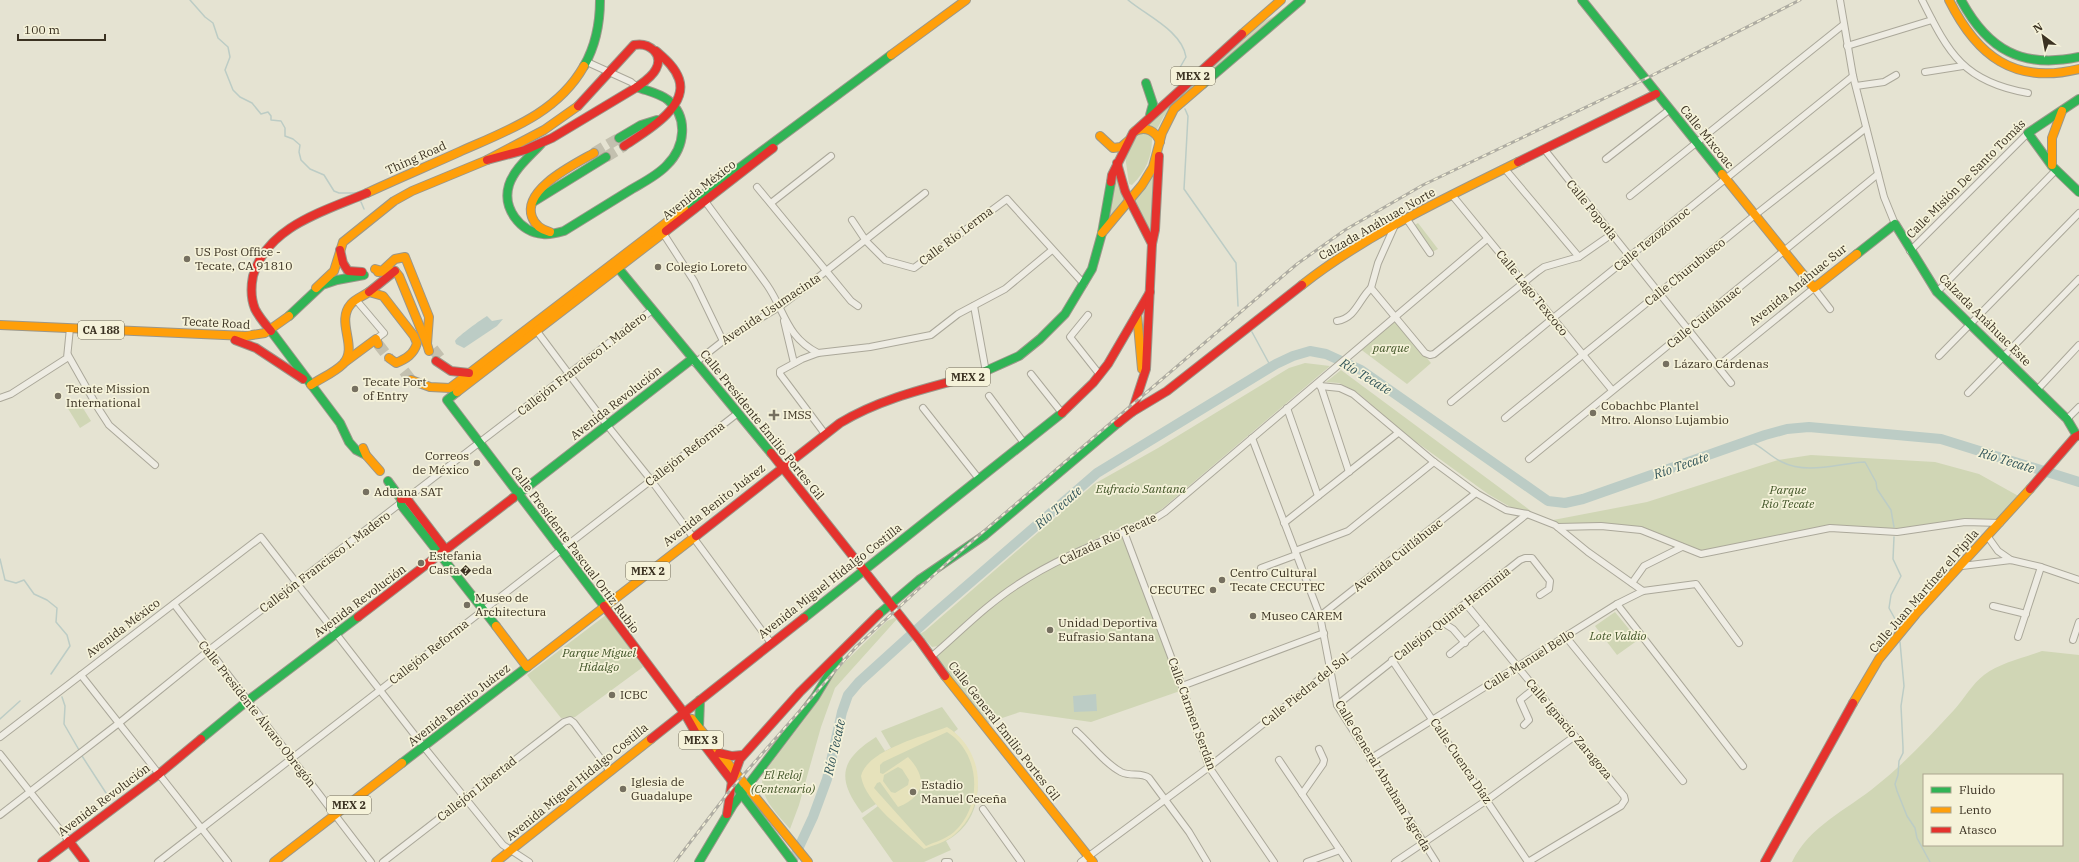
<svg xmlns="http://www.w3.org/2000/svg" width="2079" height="862" font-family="'IBM Plex Serif',serif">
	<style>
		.green { fill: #d0d6b5; fill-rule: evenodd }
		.sand { fill: #e6e2bb; fill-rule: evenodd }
		.water { fill: #bcccc5 }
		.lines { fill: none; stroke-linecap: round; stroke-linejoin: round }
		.stream { stroke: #bcccc5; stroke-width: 1.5 }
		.river { stroke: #bcccc5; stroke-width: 10 }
		.highway-tunnel { stroke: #c3c0af; stroke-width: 11; stroke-dasharray: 11 5.5; stroke-linecap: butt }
		.street-casing { stroke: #aba89a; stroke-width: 8 }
		.fast-casing { stroke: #9b978a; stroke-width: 10 }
		.slow-casing { stroke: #9b978a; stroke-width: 10 }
		.jam-casing { stroke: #9b978a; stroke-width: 10 }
		.street { stroke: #eeece3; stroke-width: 6 }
		.fast { stroke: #30b455; stroke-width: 8 }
		.slow { stroke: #ff9f0a; stroke-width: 8 }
		.jam { stroke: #e5322d; stroke-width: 8 }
		.rail-casing { stroke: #aeaca2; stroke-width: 3 }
		.rail { stroke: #f5f2d9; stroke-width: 1.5; stroke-dasharray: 4.5; stroke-linecap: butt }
		.poi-dot { fill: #767060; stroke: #f5f2d9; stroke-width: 1.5 }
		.labels { text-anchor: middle; stroke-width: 3.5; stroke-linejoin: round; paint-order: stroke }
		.shield { fill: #f5f2d9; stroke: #736c59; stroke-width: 1 }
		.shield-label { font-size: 11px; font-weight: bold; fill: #3b3222 }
		.street-label { font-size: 12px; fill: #3b3222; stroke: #f5f2d9 }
		.poi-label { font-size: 12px; fill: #3b3222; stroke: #f5f2d9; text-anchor: start }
		.park-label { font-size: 12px; font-style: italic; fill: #435629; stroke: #f5f2d9 }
		.water-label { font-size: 13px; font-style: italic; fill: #32555a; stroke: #f5f2d9 }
	</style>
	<rect width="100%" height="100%" fill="#e5e3d2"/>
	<!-- green -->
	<g class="green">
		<polygon points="1274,16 1267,24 1164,116 1157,129 1147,124 1259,24"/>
		<path d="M1146,131l6,7c0,19 -6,33 -20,47l-3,-1 -4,-29 15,-23z"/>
		<polygon points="1154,170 1153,237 1133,199"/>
		<polygon points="1116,174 1125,199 1105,225"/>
		<polygon points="1418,223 1438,249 1432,252 1413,226"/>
		<polygon points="1394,320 1431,363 1407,384 1359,348"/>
		<polygon points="1305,363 1330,366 1156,514 1119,528 1059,557 1016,582 938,646 932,647 920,634 925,631 1094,484 1158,448 1289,368"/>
		<polygon points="1341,370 1531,511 1512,508 1488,494 1408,436 1358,393 1339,383 1326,382"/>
		<polygon points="78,400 91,421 80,428 67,407"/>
		<polygon points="1811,455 1935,462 1979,474 2022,498 1997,526 1979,524 1946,526 1909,533 1818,530 1698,553 1654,533 1569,526 1548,521 1647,502 1778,460"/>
		<polygon points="1123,534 1180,691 1091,722 1020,712 987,723 957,689 931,653 1022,580"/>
		<polygon points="1615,612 1638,640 1617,655 1595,626"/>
		<polygon points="606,615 643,667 575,717 561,718 527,675"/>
		<path d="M894,618l3,1 -62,69 -14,39 -22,78 -9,24c-14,-17 -32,-32 -27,-55l44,-58 31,-47 49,-48z"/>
		<path d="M2042,651l37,4v207h-287c17,-36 55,-52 84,-76 28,-22 54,-50 78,-76 10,-11 18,-26 30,-35 16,-12 39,-17 58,-24zM1924,775h138v70h-138z"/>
		<path d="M942,707l16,22 -4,3c30,31 35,86 -8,109l5,9 -27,12h-31l-31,-44 16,-12 -2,-2 -14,9c-26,-35 -22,-53 14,-76l9,14 6,-3 -10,-17z"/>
	</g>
	<!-- sand -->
	<path class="sand" d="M947,727c39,24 41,79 7,108 -8,7 -20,10 -30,14 -19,-18 -59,-46 -63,-73 6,-26 63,-40 86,-49zM947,732c34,21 36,74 7,100 -8,7 -19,10 -28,14l-52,-58 3,-5 3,-1 18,25c27,-11 30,-29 10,-50l-25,17 -3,-1v-8l3,-3zM898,767l4,2 7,11 -1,5 -13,8 -4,-1 -8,-11 1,-6z"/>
	<!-- water -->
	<g class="water">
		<path d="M487,316l5,5 11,-2 -6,7 -33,22 -8,-4 -1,-3c3,-5 27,-22 32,-25z"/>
		<polygon points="1096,694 1097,711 1074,712 1073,696"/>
	</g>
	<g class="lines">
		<!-- stream -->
		<g class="stream">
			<polyline points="190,0 205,17 213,23 218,38 228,47 230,57 225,70 233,90 240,97 252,103 261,114 268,112 271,116 271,120 281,121 285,128 285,136 293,139 300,145 299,152 301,160 310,169 324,175 334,191 339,193 358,193"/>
			<path d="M1128,0c19,16 54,31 58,57l-12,21 2,6"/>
			<polyline points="1185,109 1188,116 1184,189 1236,263 1238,306"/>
			<polyline points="361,202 364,209"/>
			<polyline points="1252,332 1271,367"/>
			<path d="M1748,441c13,4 21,15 34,21 25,13 58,1 83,0l11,20 1,7 14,21 3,17"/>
			<polyline points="1894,537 1893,559 1901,576 1891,595 1889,608 1895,619 1897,630"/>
			<polyline points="0,559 5,580 16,583 24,580 34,594 47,600 57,608 56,622 67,635 70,646 51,674"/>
			<polyline points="1900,642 1904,686 1901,706 1903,747 1903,753 1899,761 1898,775 1895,784 1897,791 1907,816 1915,828 1917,838 1930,862"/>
			<polyline points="62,697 65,706 64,724 79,750"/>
			<polyline points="0,719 20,701"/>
			<polyline points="82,756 106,793"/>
		</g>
		<!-- river -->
		<polyline class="river" points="792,862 813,817 827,779 842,712 848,695 859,682 934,614 1097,473 1276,364 1293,356 1310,351 1326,354 1361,370 1548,501 1565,503 1583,499 1765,435 1787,429 1809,427 1941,439 2079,482"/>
		<!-- highway-tunnel -->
		<g class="highway-tunnel">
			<polyline points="594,153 619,138"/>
			<polyline points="606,157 624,146"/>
			<polyline points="378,344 389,358"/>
			<polyline points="433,349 440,358"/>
			<polyline points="404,371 411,380"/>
		</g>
		<!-- street casing -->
		<g class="street-casing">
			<g id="street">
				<polyline points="1840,0 1853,76 1884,197 1895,224"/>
				<path d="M1922,0c27,54 42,82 106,93"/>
				<polyline points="1847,46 1932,20"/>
				<polyline points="587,62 631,82 637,87"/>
				<polyline points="1925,72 1963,66"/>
				<polyline points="1856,86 1884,82 1896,75"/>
				<polyline points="1544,149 1731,383"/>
				<polyline points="1606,159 1669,110"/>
				<polyline points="1505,169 1579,257"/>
				<polyline points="757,187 851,301 858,306"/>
				<polyline points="1452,195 1612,390"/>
				<polyline points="1630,196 1843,25"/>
				<path d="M705,201c20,28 42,56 62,84 18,26 19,52 51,68"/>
				<polyline points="771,203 831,156"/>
				<polyline points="1406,218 1430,253"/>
				<polyline points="852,220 866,241 885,260 914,268 1007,199 1084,284"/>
				<polyline points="1395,225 1378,263 1371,288 1425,353 1430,355 1434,354 1537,272 1544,267 1579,257 1612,234"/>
				<polyline points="663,233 694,281 723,341"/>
				<polyline points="1910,251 2028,133"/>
				<polyline points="1937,292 2056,170"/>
				<polyline points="357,301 384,333 376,339"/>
				<polyline points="974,306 986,372"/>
				<polyline points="1088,315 1070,337 1100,375"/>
				<polyline points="784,321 794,363"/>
				<path d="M1337,321c19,-3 22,-22 34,-33"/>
				<polyline points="536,330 607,425 651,480 771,643"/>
				<polyline points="68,355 98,408 109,425 155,465"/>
				<polyline points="1939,356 2079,213"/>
				<polyline points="695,363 723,341 779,307 802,290 925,193"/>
				<polyline points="1718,366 1814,288 1830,309"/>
				<polyline points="1031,374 1062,413"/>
				<polyline points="1320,384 1349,472"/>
				<polyline points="1320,386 1340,388 1353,394 1434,462 1476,493 1506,510 1527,514 1555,525 1588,552 1643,591"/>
				<polyline points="2037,390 2079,345"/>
				<polyline points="1968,393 2079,279"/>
				<polyline points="989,396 1024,443"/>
				<polyline points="0,398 11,394 67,358 70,328"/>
				<polyline points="1451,402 1552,319 1853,76"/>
				<polyline points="923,408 979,479"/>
				<polyline points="1287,408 1318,496"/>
				<polyline points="1505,418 1755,215 1866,128"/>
				<polyline points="2067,419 2079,407"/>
				<polyline points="825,434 780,374 780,371 802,359 818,353 870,347 931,335 958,314 1005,289 1052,250"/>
				<polyline points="1252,438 1320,616 1337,705 1436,862"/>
				<polyline points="1529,459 1878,174"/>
				<polyline points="1284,523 1398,433"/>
				<polyline points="1558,527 1601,526 1641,530 1701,554 1830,528 1897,532 1965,522 2000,523"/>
				<polyline points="1124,532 1182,686 1209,767 1274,862"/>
				<polyline points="1988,537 1998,551 2011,560"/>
				<polyline points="1295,551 1348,531 1434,462"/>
				<polyline points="1962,566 2011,560 2041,567 2079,580"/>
				<polyline points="1261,568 1296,555"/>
				<polyline points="1632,583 1644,566 1682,547"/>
				<polyline points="174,604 371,862"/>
				<polyline points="1466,604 1624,796 1625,800 1621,806 1528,862"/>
				<polyline points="1617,604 1743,766"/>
				<polyline points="1993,606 2026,614"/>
				<polyline points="1320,616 1476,493"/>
				<polyline points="1442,622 1453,629 1465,643"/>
				<polyline points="1566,637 1683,781"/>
				<polyline points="2018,637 2041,567"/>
				<polyline points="2073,640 2079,622"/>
				<polyline points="1450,654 1484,626"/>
				<path d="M931,657c28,-24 55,-52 86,-72 42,-28 91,-46 137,-66l11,-7 322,-273"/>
				<polyline points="1392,660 1528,862"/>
				<polyline points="81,675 228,862"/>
				<polyline points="1182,686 1324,633"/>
				<polyline points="1337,705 1520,560 1525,558 1532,558 1550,581 1549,589 1540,595"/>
				<polyline points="1524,725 1529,720 1520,700 1535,688"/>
				<path d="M1076,731c15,13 28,32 45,41 10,5 20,0 28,6l40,54 18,30"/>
				<polyline points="0,737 261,537 424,747 503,845 529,862"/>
				<polyline points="0,754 69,841"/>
				<polyline points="1370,759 1617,604 1643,591 1696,584 1739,643"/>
				<polyline points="1279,760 1348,862"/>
				<polyline points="1302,794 1323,764 1324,760 1319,749"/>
				<polyline points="983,809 1021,862"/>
				<polyline points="0,815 119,723 208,651 652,310"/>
				<polyline points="158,862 738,413"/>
				<polyline points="383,862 564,722 570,720 574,723 610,771"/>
				<polyline points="945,862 949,862"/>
				<polyline points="1081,862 1209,767 1527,514"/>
				<polyline points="1307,862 1340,850"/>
				<polyline points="1395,862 1487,800 1575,736"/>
			</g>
		</g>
		<!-- fast casing -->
		<g class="fast-casing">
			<g id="fast">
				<polyline points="1582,0 1722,174"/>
				<path d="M1961,0c27,50 61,69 118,57"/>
				<path d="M584,66c12,-21 16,-42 16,-66"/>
				<polyline points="1146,83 1153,104 1150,115"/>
				<polyline points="1203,84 1301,0"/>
				<polyline points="2079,99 2028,133 2052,166 2079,192"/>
				<polyline points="619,138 641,125 657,120"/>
				<path d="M541,144c-11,12 -27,25 -32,41 -7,23 11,47 34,49 7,1 14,-1 21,-3 23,-14 45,-28 68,-42 12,-7 26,-14 35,-24 18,-18 22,-48 1,-65 -9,-7 -21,-9 -31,-13"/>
				<polyline points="533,202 606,157"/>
				<polyline points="684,209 891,55"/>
				<polyline points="1857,254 1895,224 1937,292 2067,419 2077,436"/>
				<polyline points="614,263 771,453"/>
				<polyline points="289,316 322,285 337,280 364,275"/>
				<polyline points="271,331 340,423 349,442 356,450 366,455"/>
				<polyline points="979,374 1019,356 1040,339 1065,314 1092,269 1102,233 1111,182"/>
				<polyline points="457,392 447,400 604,606"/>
				<polyline points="388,481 401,499 401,505 496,626"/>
				<polyline points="513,498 692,359"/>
				<polyline points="879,614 919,580 985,535 1118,423"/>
				<polyline points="804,618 1062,413"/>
				<polyline points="699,727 700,700"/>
				<polyline points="201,739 246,702 358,617"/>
				<polyline points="402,763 527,667"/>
				<polyline points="731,780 793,862"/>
				<polyline points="699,862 733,805 815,697 838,659"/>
			</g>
		</g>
		<!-- slow casing -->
		<g class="slow-casing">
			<g id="slow">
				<path d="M1949,0c28,56 65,85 130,69"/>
				<polyline points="1242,34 1281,0"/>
				<polyline points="891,55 966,0"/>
				<path d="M1135,131c11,-5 21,0 25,11"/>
				<polyline points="1100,136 1113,148 1121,147 1128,141"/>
				<polyline points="2052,165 2052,138 2062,111"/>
				<polyline points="1722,174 1814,288 1857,254"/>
				<path d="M367,193c30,-14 61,-27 92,-41 47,-21 98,-38 125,-86"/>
				<path d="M550,232c-8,-2 -15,-7 -18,-15 -10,-28 43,-53 62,-64"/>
				<polyline points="1102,233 1142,185 1153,167 1162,133 1174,109 1203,84"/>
				<polyline points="375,269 382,271 395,259 405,257 429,317 427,344 429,351"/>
				<polyline points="378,272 395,271 399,276 427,344"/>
				<path d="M1302,285c63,-50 144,-87 216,-123"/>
				<polyline points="316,288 334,271 343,242 394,201 412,191 487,160 544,130 578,106"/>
				<polyline points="1137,314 1142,369"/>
				<polyline points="0,325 246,336 265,333 289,316"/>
				<polyline points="345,362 376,339 378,344"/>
				<polyline points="411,380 430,387 450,388 684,209"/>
				<path d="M311,385c10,-7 23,-12 32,-21 16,-17 -8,-42 8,-60 4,-5 12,-8 18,-12l14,4 31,40 3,7c-3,11 -11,16 -21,20l-7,-5"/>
				<polyline points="457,392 666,231"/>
				<polyline points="363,448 366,455 380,471"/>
				<polyline points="496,626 527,667 696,536"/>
				<polyline points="945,676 1093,862"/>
				<polyline points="1853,703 1879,659 1916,614 2030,489"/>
				<polyline points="692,719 808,862"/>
				<polyline points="274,862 402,763"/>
				<polyline points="496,862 651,739"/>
			</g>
		</g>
		<!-- jam casing -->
		<g class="jam-casing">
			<g id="jam">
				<path d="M624,146c19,-13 65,-38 55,-67 -4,-12 -14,-20 -23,-28"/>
				<path d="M487,160l38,-10 27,-12 85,-51c7,-5 15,-10 19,-18 8,-15 -7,-27 -22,-24l-56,61"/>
				<polyline points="1518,162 1656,94"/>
				<polyline points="1117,163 1125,191 1152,244"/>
				<polyline points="1111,182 1112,175 1133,133 1242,34"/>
				<polyline points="666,231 773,148"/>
				<polyline points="340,250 343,263 348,271 362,272"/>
				<polyline points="369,292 395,271"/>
				<path d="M271,331c-6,-7 -12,-14 -16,-22 -4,-10 -4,-23 -2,-33 14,-50 72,-65 114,-83"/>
				<polyline points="235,340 256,348 303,379"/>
				<polyline points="436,361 451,371 469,373"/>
				<polyline points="1132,412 1167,391 1302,285"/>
				<polyline points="1062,413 1093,383 1108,364 1150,292"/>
				<polyline points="1118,423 1132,412 1146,369 1152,244 1155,230 1159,156"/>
				<polyline points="771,453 920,641 945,676"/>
				<polyline points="2030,489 2075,437 2079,435"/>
				<polyline points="401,499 407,499 446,550"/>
				<path d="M696,536l144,-113c43,-26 92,-36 139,-49"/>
				<polyline points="604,606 685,714 698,737 731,780"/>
				<polyline points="358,617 513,498"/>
				<polyline points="651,739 804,618"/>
				<polyline points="719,753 732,756 742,755"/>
				<polyline points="727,814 732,781 740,759 800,692 879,614"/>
				<polyline points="69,841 85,862"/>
				<polyline points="42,862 159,774 201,739"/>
				<polyline points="1765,862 1853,703"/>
			</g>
		</g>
		<!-- street -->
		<use href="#street" class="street"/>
		<!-- fast -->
		<use href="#fast" class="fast"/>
		<!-- slow -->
		<use href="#slow" class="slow"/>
		<!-- jam -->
		<use href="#jam" class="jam"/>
		<!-- rail casing -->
		<g class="rail-casing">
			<polyline id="rail" points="675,862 731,789 856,647 949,561 1297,264 1345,230 1423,185 1645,79 1800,0"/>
		</g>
		<!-- rail -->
		<use href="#rail" class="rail"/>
	</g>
	<!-- markers -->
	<g class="poi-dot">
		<circle cx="187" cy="259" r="4"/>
		<circle cx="658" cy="267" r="4"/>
		<circle cx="1666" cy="364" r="4"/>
		<circle cx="355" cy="389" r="4"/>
		<circle cx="58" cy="396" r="4"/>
		<circle cx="1593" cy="413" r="4"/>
		<path d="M772 409h4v4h4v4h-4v4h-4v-4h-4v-4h4z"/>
		<circle cx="477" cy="463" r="4"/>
		<circle cx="366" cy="492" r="4"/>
		<circle cx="421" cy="563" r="4"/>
		<circle cx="1222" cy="580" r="4"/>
		<circle cx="1213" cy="590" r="4"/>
		<circle cx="467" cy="605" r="4"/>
		<circle cx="1253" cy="616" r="4"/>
		<circle cx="1050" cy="630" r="4"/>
		<circle cx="612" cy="695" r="4"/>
		<circle cx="623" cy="789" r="4"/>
		<circle cx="913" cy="792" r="4"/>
	</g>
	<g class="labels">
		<!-- shield labels -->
		<g class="shield">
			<rect x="1171" y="67" width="44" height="18" rx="3"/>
			<rect x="78" y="321" width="46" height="18" rx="3"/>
			<rect x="946" y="368" width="44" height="18" rx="3"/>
			<rect x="626" y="562" width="44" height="18" rx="3"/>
			<rect x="679" y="731" width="44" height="18" rx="3"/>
			<rect x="327" y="796" width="44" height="18" rx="3"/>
		</g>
		<g class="shield-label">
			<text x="1193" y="80">MEX 2</text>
			<text x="101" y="334">CA 188</text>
			<text x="968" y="381">MEX 2</text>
			<text x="648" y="575">MEX 2</text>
			<text x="701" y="744">MEX 3</text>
			<text x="349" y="809">MEX 2</text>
		</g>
		<!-- street labels -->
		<g class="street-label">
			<text transform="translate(1707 137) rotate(51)" y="4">Calle Mixcoac</text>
			<text transform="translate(416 158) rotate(-24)" y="4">Thing Road</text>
			<text transform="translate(1966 179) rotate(-45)" y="4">Calle Misión De Santo Tomás</text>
			<text transform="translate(699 190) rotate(-38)" y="4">Avenida México</text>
			<text transform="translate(1592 210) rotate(51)" y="4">Calle Popotla</text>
			<text transform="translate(1377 224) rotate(-30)" y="4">Calzada Anáhuac Norte</text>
			<text transform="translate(956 236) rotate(-37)" y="4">Calle Río Lerma</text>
			<text transform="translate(1652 239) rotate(-39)" y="4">Calle Tezozómoc</text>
			<text transform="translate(1685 272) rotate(-39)" y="4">Calle Churubusco</text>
			<text transform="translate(1798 285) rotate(-39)" y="4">Avenida Anáhuac Sur</text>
			<text transform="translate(1532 293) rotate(51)" y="4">Calle Lago Texcoco</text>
			<text transform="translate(771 309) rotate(-34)" y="4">Avenida Usumacinta</text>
			<text transform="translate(1704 317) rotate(-39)" y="4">Calle Cuitláhuac</text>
			<text transform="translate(1985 320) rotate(45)" y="4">Calzada Anáhuac Este</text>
			<text transform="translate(216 323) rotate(3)" y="4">Tecate Road</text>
			<text transform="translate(582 364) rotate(-38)" y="4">Callejón Francisco I. Madero</text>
			<text transform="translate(616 403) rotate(-38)" y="4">Avenida Revolución</text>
			<text transform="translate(762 425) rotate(51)" y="4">Calle Presidente Emilio Portes Gil</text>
			<text transform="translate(685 454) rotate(-38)" y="4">Callejón Reforma</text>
			<text transform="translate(714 505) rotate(-38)" y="4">Avenida Benito Juárez</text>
			<text transform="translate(1108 539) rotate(-25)" y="4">Calzada Río Tecate</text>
			<text transform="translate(575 550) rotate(53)" y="4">Calle Presidente Pascual Ortiz Rubio</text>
			<text transform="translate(1398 555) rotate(-38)" y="4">Avenida Cuitláhuac</text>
			<text transform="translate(325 562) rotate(-37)" y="4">Callejón Francisco I. Madero</text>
			<text transform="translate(830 581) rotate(-38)" y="4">Avenida Miguel Hidalgo Costilla</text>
			<text transform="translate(1924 591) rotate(-49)" y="4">Calle Juan Martínez el Pípila</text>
			<text transform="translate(360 601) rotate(-37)" y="4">Avenida Revolución</text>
			<text transform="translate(1452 614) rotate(-38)" y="4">Callejón Quinta Herminia</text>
			<text transform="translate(123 628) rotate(-37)" y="4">Avenida México</text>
			<text transform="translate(429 652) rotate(-38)" y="4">Callejón Reforma</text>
			<text transform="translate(1529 660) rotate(-32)" y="4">Calle Manuel Bello</text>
			<text transform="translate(1305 690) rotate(-39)" y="4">Calle Piedra del Sol</text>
			<text transform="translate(459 705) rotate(-38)" y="4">Avenida Benito Juárez</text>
			<text transform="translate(257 714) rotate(52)" y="4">Calle Presidente Álvaro Obregón</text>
			<text transform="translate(1192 714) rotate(70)" y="4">Calle Carmen Serdán</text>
			<text transform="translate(1569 729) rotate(50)" y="4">Calle Ignacio Zaragoza</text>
			<text transform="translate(1004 731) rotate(52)" y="4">Calle General Emilio Portes Gil</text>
			<text transform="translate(1461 761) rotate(56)" y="4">Calle Cuenca Díaz</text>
			<text transform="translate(1383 776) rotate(59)" y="4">Calle General Abraham Agreda</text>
			<text transform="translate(577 782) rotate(-39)" y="4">Avenida Miguel Hidalgo Costilla</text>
			<text transform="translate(477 789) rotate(-38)" y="4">Callejón Libertad</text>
			<text transform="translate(104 800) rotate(-37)" y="4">Avenida Revolución</text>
		</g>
		<!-- poi labels -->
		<g class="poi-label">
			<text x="195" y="256">US Post Office -<tspan x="195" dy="14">Tecate, CA 91810</tspan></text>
			<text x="666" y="271">Colegio Loreto</text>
			<text x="1674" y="368">Lázaro Cárdenas</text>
			<text x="363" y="386">Tecate Port<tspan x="363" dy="14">of Entry</tspan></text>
			<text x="66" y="393">Tecate Mission<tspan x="66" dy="14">International</tspan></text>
			<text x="1601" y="410">Cobachbc Plantel<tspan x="1601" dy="14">Mtro. Alonso Lujambio</tspan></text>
			<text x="783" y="419">IMSS</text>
			<text x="469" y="460" text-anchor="end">Correos<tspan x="469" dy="14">de México</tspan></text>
			<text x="374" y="496">Aduana SAT</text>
			<text x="429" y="560">Estefania<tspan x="429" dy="14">Casta�eda</tspan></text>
			<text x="1230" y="577">Centro Cultural<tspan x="1230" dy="14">Tecate CECUTEC</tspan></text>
			<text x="1205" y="594" text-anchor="end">CECUTEC</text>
			<text x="475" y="602">Museo de<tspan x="475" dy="14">Architectura</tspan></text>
			<text x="1261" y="620">Museo CAREM</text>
			<text x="1058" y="627">Unidad Deportiva<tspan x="1058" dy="14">Eufrasio Santana</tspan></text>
			<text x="620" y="699">ICBC</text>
			<text x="631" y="786">Iglesia de<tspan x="631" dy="14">Guadalupe</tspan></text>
			<text x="921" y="789">Estadio<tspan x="921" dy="14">Manuel Ceceña</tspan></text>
		</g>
		<!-- park labels -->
		<g class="park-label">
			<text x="1391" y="352">parque</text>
			<text x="1141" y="493">Eufracio Santana</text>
			<text x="1788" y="494">Parque<tspan x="1788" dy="14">Rio Tecate</tspan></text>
			<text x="1618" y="640">Lote Valdio</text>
			<text x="599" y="657">Parque Miguel<tspan x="599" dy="14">Hidalgo</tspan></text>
			<text x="783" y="779">El Reloj<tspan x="783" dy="14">(Centenario)</tspan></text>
		</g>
		<!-- water labels -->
		<g class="water-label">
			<text transform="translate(1366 376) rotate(31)" y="5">Río Tecate</text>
			<text transform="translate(2007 460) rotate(17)" y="5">Río Tecate</text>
			<text transform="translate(1681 465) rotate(-19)" y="5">Río Tecate</text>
			<text transform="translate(1058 507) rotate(-41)" y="5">Río Tecate</text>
			<text transform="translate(834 747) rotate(-77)" y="5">Río Tecate</text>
		</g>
	</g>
	<!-- legend -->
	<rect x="1923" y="774" width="140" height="72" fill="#f5f2d9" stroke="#aba590"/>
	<rect x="1931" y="787" width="20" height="6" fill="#30b455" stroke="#aba590"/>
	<text x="1959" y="794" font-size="12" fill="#3b3222">Fluido</text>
	<rect x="1931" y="807" width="20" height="6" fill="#ff9f0a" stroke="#aba590"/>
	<text x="1959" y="814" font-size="12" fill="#3b3222">Lento</text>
	<rect x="1931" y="827" width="20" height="6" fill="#e5322d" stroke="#aba590"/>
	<text x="1959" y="834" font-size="12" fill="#3b3222">Atasco</text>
	<!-- north arrow -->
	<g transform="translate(2043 36) rotate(328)" stroke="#f5f2d9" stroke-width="3" paint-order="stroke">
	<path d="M0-3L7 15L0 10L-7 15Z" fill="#3b3222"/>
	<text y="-6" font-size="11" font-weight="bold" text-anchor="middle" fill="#3b3222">N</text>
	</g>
	<!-- scale -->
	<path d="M18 34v6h87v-6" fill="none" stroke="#3b3222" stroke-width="2"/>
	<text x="24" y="34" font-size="12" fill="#3b3222" stroke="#f5f2d9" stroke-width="3" paint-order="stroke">100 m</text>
</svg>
